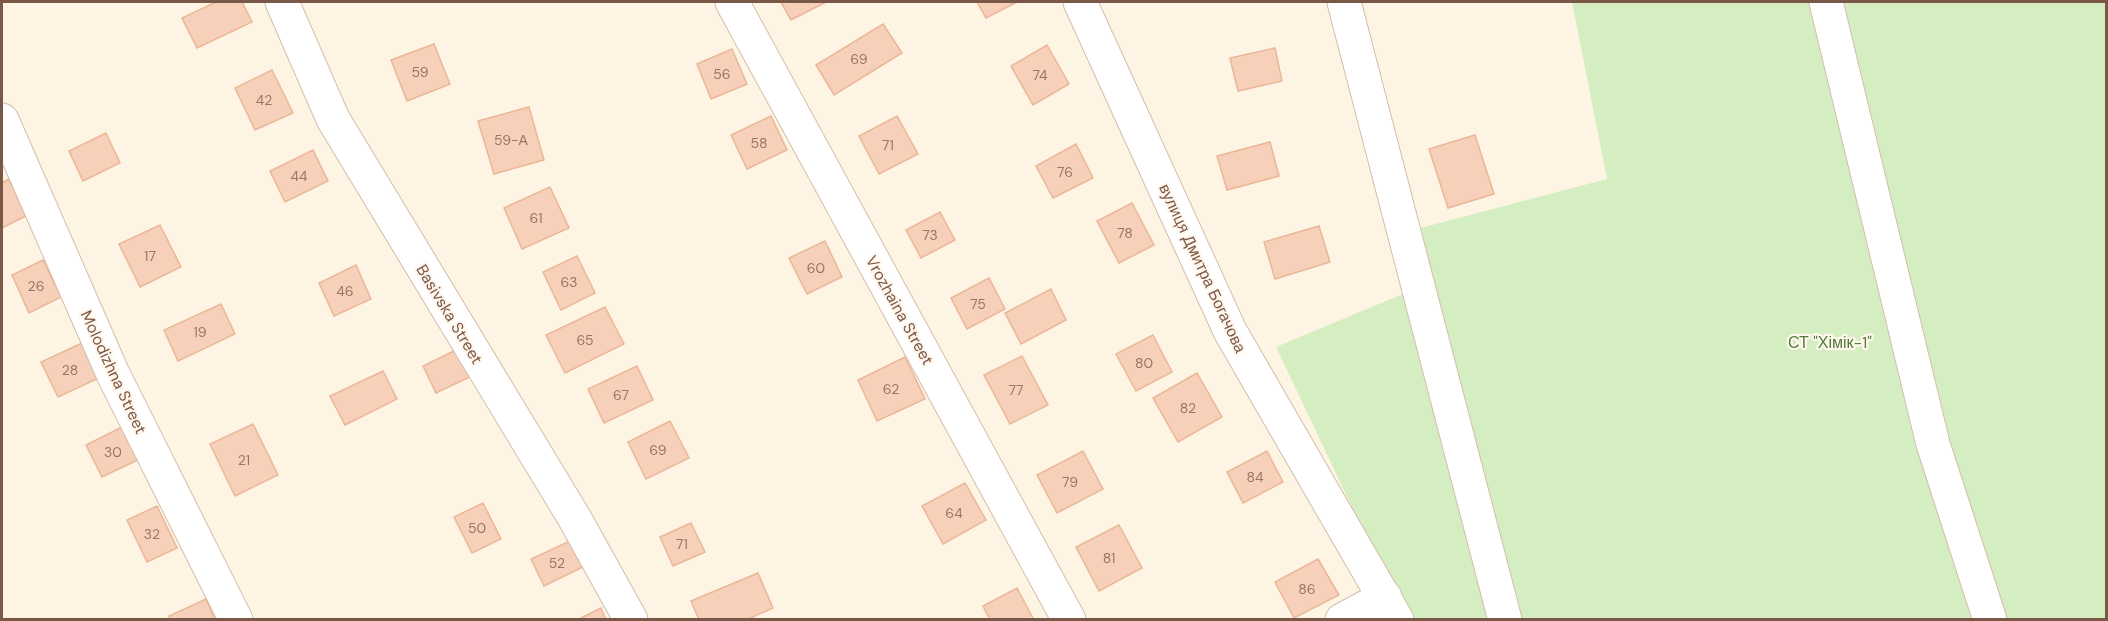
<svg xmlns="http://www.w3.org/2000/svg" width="2108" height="621" font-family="'DM Sans',sans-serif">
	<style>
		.green { fill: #d4eec1 }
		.building { fill: #f7d0b9; stroke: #ebb698; stroke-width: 1.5 }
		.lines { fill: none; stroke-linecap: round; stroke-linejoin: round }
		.minor-casing { stroke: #d4bdac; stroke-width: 35 }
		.minor { stroke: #fff; stroke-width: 33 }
		.labels { text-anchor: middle; stroke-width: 4.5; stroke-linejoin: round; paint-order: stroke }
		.number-label { font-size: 14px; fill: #997664 }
		.street-label { font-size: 16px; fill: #7a5847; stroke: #fff7ed }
		.park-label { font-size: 16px; fill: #4f7b3b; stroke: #fff7ed }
	</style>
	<rect width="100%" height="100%" fill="#fef4e4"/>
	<!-- green -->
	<polygon class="green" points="1572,2 2106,2 2106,619 1408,619 1387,581 1276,347 1422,286 1409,231 1607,179"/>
	<!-- building -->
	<g class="building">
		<polygon points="216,2 242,2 252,22 197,48 182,18"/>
		<polygon points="781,2 826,2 791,20"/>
		<polygon points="977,2 1017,2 986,18"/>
		<polygon points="883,24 902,53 834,95 816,65"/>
		<polygon points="434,44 450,84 407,101 391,60"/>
		<polygon points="1047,45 1069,84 1033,105 1011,66"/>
		<polygon points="1275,48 1282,81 1238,91 1230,58"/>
		<polygon points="732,49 747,84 711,99 697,64"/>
		<polygon points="272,70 293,113 255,130 235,88"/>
		<polygon points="529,107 544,160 494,174 478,121"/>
		<polygon points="771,116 787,150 747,169 731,135"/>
		<polygon points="897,116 918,154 879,174 859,136"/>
		<polygon points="106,133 120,163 83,181 69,151"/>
		<polygon points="1475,135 1494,194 1448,208 1429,149"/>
		<polygon points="1270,142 1279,176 1227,190 1217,156"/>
		<polygon points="1076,144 1093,178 1053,198 1036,166"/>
		<polygon points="313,150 328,181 285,202 270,171"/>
		<polygon points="9,179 26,216 2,228 2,183"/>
		<polygon points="550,187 569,228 522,249 504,208"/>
		<polygon points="1132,203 1154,245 1119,263 1097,221"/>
		<polygon points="940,212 955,240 921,258 906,230"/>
		<polygon points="160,225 181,267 140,287 119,244"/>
		<polygon points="1319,226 1330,262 1275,279 1264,242"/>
		<polygon points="825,241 842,277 807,294 789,258"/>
		<polygon points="577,256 595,293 561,310 543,272"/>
		<polygon points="43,260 61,297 29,313 12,275"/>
		<polygon points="356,265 371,299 334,316 319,283"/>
		<polygon points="989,278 1005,309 967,329 951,298"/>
		<polygon points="1051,289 1066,320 1021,344 1005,313"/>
		<polygon points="221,304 235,334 178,361 164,330"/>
		<polygon points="605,307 624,344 565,373 546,335"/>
		<polygon points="1153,335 1172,372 1136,391 1116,354"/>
		<polygon points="82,343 99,378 58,397 41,362"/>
		<polygon points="462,347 476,374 436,393 423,366"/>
		<polygon points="1022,356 1048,405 1010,424 984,375"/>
		<polygon points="905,357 925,399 877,421 858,380"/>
		<polygon points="637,366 653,400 604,423 588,389"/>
		<polygon points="383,371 397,399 345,425 330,396"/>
		<polygon points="1197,373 1222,417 1178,442 1153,398"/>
		<polygon points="670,421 689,458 646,479 628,442"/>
		<polygon points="253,424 278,475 235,496 210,444"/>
		<polygon points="124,426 140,459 102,477 86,445"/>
		<polygon points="1083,451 1103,489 1057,513 1037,475"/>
		<polygon points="1267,451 1283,482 1243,503 1227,472"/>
		<polygon points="965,483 986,520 943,544 922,506"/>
		<polygon points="483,503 501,539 472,553 454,517"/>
		<polygon points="157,506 177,548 147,562 127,520"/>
		<polygon points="691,523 705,552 673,566 660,537"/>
		<polygon points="1119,525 1142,568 1099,591 1076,547"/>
		<polygon points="570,541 583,567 544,586 531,559"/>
		<polygon points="1318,559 1339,595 1294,618 1275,582"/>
		<polygon points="758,573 773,608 746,620 699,620 691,601"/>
		<polygon points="1017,588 1034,620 990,620 983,606"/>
		<polygon points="206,599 215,620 171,620 169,616"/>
		<polygon points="601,608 606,620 577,620"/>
	</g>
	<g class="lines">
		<!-- minor casing -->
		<g class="minor-casing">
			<g id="minor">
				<polyline points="282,2 333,119 575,519 631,620"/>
				<polyline points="732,2 1069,620"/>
				<polyline points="1080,2 1230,331 1397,620"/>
				<polyline points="1344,2 1505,620"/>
				<polyline points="1826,2 1933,444 1990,620"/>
				<polyline points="2,120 113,374 236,620"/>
				<polyline points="1342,620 1385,597"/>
			</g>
		</g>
		<!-- minor -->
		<use href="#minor" class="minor"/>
	</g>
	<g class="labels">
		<!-- number labels -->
		<g class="number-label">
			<text x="859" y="64">69</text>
			<text x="420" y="77">59</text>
			<text x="722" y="79">56</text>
			<text x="1040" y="80">74</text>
			<text x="264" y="105">42</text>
			<text x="511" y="145">59-А</text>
			<text x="759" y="148">58</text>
			<text x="888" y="150">71</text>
			<text x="1065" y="177">76</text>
			<text x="299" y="181">44</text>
			<text x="536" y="223">61</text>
			<text x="1125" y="238">78</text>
			<text x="930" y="240">73</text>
			<text x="150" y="261">17</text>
			<text x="816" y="273">60</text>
			<text x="569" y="287">63</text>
			<text x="36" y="291">26</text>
			<text x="345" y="296">46</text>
			<text x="978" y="309">75</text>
			<text x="200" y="337">19</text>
			<text x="585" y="345">65</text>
			<text x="1144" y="368">80</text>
			<text x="70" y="375">28</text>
			<text x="891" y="394">62</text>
			<text x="1016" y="395">77</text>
			<text x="621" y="400">67</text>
			<text x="1188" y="413">82</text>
			<text x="658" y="455">69</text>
			<text x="113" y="457">30</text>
			<text x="244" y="465">21</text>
			<text x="1255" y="482">84</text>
			<text x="1070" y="487">79</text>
			<text x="954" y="518">64</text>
			<text x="477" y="533">50</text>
			<text x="152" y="539">32</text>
			<text x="682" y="549">71</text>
			<text x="1109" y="563">81</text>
			<text x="557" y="568">52</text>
			<text x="1307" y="594">86</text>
		</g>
		<!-- street labels -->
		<g class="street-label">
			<text transform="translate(1203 268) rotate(65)" y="6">вулиця Дмитра Богачова</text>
			<text transform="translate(900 310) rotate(61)" y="6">Vrozhaina Street</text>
			<text transform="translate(450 314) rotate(59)" y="6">Basivska Street</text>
			<text transform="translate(114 372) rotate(65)" y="6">Molodizhna Street</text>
		</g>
		<!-- park labels -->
		<g class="park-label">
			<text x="1830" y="348">СТ "Хімік-1"</text>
		</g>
	</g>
	<!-- border -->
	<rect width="2108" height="621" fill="none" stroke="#7a5847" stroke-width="6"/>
</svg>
